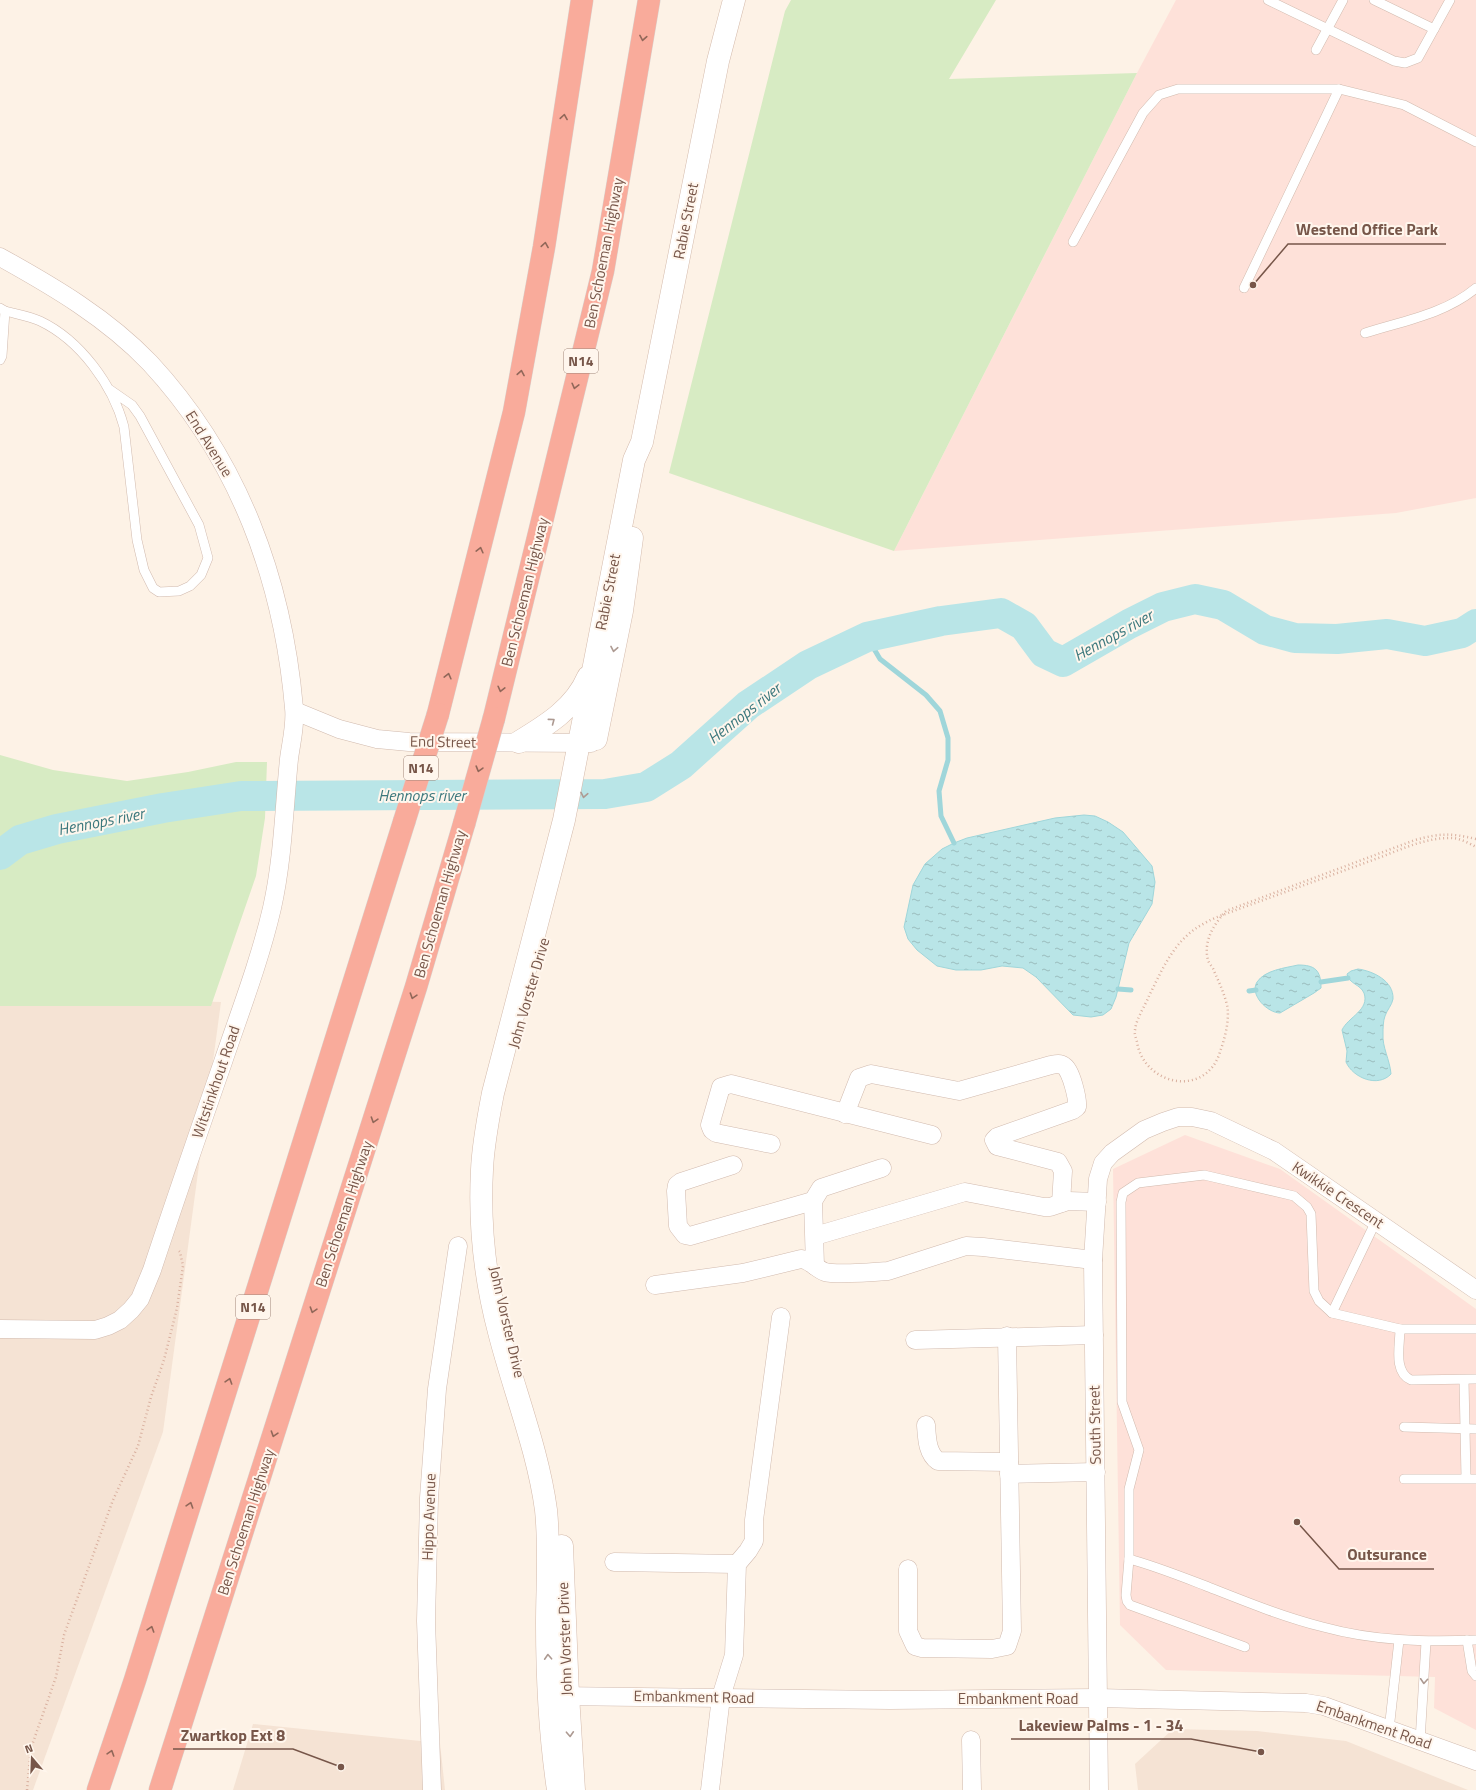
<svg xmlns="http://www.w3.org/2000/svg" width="1476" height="1790" font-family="'Titillium Web',sans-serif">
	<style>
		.residential { fill: #f5e3d4 }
		.commercial { fill: #fee1d9 }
		.green { fill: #d7ebc3 }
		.water { fill: url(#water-ripples); stroke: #9fd6da }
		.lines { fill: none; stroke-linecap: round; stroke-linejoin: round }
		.stream { stroke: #9fd6da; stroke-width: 5 }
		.river { stroke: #b9e5e7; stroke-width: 30 }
		.lane-casing { stroke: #d1baae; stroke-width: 10 }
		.street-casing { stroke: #d1baae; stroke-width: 19 }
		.secondary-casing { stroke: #d4baab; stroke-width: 23 }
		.highway-casing { stroke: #d9d0cc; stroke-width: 23 }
		.path { stroke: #d9b09f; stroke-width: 2.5; stroke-dasharray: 1 3; stroke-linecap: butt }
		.lane { stroke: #fff; stroke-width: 9 }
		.street { stroke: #fff; stroke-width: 18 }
		.secondary { stroke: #fff; stroke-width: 22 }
		.highway { stroke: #f9ab9b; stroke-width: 22 }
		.highway-bridge-casing { stroke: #d9d0cc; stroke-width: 23; stroke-linecap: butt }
		.highway-bridge { stroke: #f9ab9b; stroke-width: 22 }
		.oneway { stroke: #916759 }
		.oneway2 { stroke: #ad9a92 }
		.labels { text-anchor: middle; stroke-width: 4; stroke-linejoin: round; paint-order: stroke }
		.shield { fill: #fff6ed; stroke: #a0867a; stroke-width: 1 }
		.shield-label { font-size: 14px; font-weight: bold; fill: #775649 }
		.street-label { font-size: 15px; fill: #775649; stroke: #fff6ed }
		.water-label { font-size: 16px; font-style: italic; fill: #3c787d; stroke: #fff6ed }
		.leader { fill: none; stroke: #775649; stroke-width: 1.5 }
		.callout-dot { fill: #775649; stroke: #fff6ed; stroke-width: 1.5 }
		.callout-label { font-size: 16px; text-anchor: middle; font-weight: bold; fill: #775649; stroke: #fff6ed; stroke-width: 4; stroke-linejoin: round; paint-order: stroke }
	</style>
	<defs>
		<pattern id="water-ripples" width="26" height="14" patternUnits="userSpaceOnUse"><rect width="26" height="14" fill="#b9e5e7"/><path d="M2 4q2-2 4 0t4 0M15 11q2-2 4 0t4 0" fill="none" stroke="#9bbcbd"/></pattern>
	</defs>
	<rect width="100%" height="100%" fill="#fdf2e6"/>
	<!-- residential -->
	<g class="residential">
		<polygon points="0,996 221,1002 163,1432 33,1790 0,1790"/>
		<polygon points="253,1724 440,1743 445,1790 233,1790"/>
		<polygon points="1173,1729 1257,1731 1346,1741 1468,1790 1138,1790 1135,1764"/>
	</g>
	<!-- commercial -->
	<g class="commercial">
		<polygon points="1176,0 1476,0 1476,498 1396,513 894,551 1137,73"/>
		<polygon points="1185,1135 1280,1169 1476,1309 1476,1730 1434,1708 1435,1677 1166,1670 1120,1625 1113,1169"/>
	</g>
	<!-- green -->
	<g class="green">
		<polygon points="791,0 996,0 949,79 1137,73 894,551 669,473 785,11"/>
		<polygon points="0,755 53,770 127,781 188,772 236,762 267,762 265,818 256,876 211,1006 0,1006"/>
	</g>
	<!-- water -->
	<g class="water">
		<polygon points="1084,815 1095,816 1108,822 1123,832 1152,866 1155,882 1152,904 1129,943 1116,997 1111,1009 1103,1015 1091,1017 1073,1015 1036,977 1023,968 1002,966 981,970 956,970 937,966 917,950 908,939 904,927 913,885 925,864 942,849 954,843 967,838 1055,818"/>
		<path d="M1298,965c17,0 23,5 23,23l-7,5 -34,20c-12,0 -31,-18 -23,-31 8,-12 28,-14 41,-17z"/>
		<path d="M1358,969c15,2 36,12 35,30 -1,6 -6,11 -8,17 -2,5 -2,13 -2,18 -1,13 7,26 8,40 -13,14 -38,4 -45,-12l1,-11 -5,-21c6,-13 28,-20 22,-37 -4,-9 -15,-9 -17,-19l4,-3z"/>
	</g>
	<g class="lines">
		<!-- stream -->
		<g class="stream">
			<polyline points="1462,633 1476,633"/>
			<polyline points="867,637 880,659 926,695 940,711 948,738 948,760 939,791 941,816 954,843"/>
			<polyline points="1321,982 1348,978"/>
			<polyline points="1118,989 1131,990"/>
			<polyline points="1249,991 1256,990"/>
		</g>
		<!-- river -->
		<polyline class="river" points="0,855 20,840 57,829 163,808 241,796 605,794 646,787 681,765 748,705 808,665 867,637 941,621 1001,613 1024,626 1044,653 1063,662 1129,624 1163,607 1195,599 1223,605 1265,630 1295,638 1337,639 1387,634 1425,641 1462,633 1476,624"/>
		<!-- lane casing -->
		<g class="lane-casing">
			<g id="lane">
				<polyline points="1268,0 1394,61 1405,63 1418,58 1450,0"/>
				<polyline points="1374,0 1434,29"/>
				<polyline points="1316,50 1343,0"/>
				<polyline points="1073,242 1143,113 1159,95 1178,89 1339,89 1404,105 1476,142"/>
				<polyline points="1244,288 1339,89"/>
				<path d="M0,308l5,3c11,3 25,5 35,10 40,19 73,64 84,106l13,113 7,30 9,18 6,4 20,-1 11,-5 11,-11 7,-17 -9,-33 -59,-109 -8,-11 -23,-16"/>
				<path d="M1365,333c38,-12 80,-19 111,-45"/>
				<polyline points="0,360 2,356 5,311"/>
				<polyline points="1332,1313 1376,1221"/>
				<path d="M1400,1329c0,16 -7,43 11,51l65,-1"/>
				<path d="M1476,1329h-76l-68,-16 -13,-12 -5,-10 -3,-77 -4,-7 -13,-11 -90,-21 -66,8 -15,10 -2,9 1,200 17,48 -10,39v70c26,7 51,17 77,27 38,15 77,31 117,41 51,14 101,15 153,13"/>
				<polyline points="1464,1380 1466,1478"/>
				<polyline points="1404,1427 1476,1429"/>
				<polyline points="1404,1479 1476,1479"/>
				<polyline points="1129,1559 1126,1595 1127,1601 1130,1605 1245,1647"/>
				<polyline points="1467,1640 1472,1671 1476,1676"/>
				<polyline points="1389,1730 1399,1640"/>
				<polyline points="1420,1741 1426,1642"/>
			</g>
		</g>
		<!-- street casing -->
		<g class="street-casing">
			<g id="street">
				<path d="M0,257c54,30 107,61 150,106 89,96 133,217 144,345 2,16 -3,35 -5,51 -5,50 -6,100 -17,149 -12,52 -32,104 -49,154 -24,69 -48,138 -71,208l-12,29 -9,11 -11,10 -12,6 -13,4 -95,-1"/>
				<polyline points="295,711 339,729 377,739 409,742 591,743"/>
				<path d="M845,1114l14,-36 12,-4 88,17 92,-26c5,-1 9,-2 13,1 7,4 14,33 13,41l-4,3 -76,27 -3,3 3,6 61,16 5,9 -2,32"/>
				<polyline points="771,1144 716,1133 712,1130 710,1125 721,1087 731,1084 932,1135"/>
				<polyline points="733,1165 681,1182 677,1185 676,1191 678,1226 685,1235 690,1236 813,1201"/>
				<polyline points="815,1236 965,1192 1044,1207 1050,1207 1068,1201 1097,1202"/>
				<polyline points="815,1266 813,1201 821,1188 882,1168"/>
				<path d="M655,1285l88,-12 58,-14c10,1 15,10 24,13 11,3 50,0 63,-1l78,-25 17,1 110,13"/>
				<polyline points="915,1340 1094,1335"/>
				<path d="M926,1425c1,13 1,28 12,36l71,1"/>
				<polyline points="1009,1474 1096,1472"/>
				<polyline points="614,1562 737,1564"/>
				<polyline points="908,1569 908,1631 915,1646 922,1648 992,1649 1007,1646 1012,1631 1007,1336"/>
				<polyline points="555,1696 890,1700 1098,1698 1306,1703 1324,1706 1476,1761"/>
				<polyline points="971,1740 972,1790"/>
				<polyline points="432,1790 426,1621 429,1498 437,1389 458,1246"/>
				<polyline points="710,1790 721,1697 734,1655 737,1564 748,1551 754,1541 754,1520 781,1317"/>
				<polyline points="1099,1790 1093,1260 1098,1179 1103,1163 1112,1153 1144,1130 1163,1122 1178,1117 1192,1117 1211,1121 1274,1151 1476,1290"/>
			</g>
		</g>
		<!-- secondary casing -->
		<g class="secondary-casing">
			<g id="secondary">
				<polyline points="596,739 622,611 632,538"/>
				<path d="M519,742c28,-17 56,-34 69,-65"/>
				<polyline points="562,1546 568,1695 574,1790"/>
				<path d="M558,1790c-8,-54 -11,-112 -11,-166 0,-38 3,-76 -1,-114 -8,-60 -32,-119 -47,-178 -14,-53 -20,-107 -17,-162 1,-26 6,-51 11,-77l71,-273 70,-360 8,-18 76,-381 16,-61"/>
			</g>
		</g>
		<!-- highway casing -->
		<g class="highway-casing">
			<g id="highway">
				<polyline points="438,714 514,412 544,247 582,0"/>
				<polyline points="494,718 603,271 649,0"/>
				<polyline points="98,1790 135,1680 404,822"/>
				<polyline points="160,1790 416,987 464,824"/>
			</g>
		</g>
		<!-- path -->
		<g class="path">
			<path d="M1476,839c-26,-6 -35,-6 -61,1l-189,71c-12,13 -23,30 -18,49 1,4 5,7 6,11 5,11 10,22 13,34 3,14 -2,33 -7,47 -14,46 -76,34 -83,-10 -1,-4 -3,-9 -2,-12 1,-11 10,-24 14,-34 14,-28 26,-58 56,-73 10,-6 21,-9 31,-13l145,-53c23,-9 47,-20 72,-19 8,1 16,5 23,9"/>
			<polyline points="27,1790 31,1748 56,1677 64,1635 113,1500 138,1446 151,1397 164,1360 177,1308 183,1266 180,1252 177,1249"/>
		</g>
		<!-- lane -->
		<use href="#lane" class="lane"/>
		<!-- street -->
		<use href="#street" class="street"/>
		<!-- secondary -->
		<use href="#secondary" class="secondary"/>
		<!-- highway -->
		<use href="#highway" class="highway"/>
		<!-- highway-bridge casing -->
		<g class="highway-bridge-casing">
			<g id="highway-bridge">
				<polyline points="404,822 438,714"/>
				<polyline points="464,824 494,718"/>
			</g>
		</g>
		<!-- highway-bridge -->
		<use href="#highway-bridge" class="highway-bridge"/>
	</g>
	<!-- one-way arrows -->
	<defs><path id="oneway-chevron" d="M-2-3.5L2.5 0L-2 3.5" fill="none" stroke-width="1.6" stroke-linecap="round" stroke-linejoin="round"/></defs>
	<g class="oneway">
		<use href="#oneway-chevron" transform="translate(643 38) rotate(100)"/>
		<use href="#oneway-chevron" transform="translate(564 117) rotate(-81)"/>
		<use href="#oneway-chevron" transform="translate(545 245) rotate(-81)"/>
		<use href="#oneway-chevron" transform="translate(521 373) rotate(-80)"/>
		<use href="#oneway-chevron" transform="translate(575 386) rotate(104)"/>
		<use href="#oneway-chevron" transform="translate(480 550) rotate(-76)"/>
		<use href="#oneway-chevron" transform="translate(448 676) rotate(-76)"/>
		<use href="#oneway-chevron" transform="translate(501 689) rotate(104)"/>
		<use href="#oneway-chevron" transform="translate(479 769) rotate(106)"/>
		<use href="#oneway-chevron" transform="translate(413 996) rotate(108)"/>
		<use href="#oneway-chevron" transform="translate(374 1120) rotate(108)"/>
		<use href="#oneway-chevron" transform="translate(313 1310) rotate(108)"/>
		<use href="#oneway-chevron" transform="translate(229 1381) rotate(-72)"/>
		<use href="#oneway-chevron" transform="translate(274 1434) rotate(108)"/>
		<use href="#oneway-chevron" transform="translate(190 1505) rotate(-72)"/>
		<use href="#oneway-chevron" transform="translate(151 1629) rotate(-72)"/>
		<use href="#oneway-chevron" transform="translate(111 1753) rotate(-72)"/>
	</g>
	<g class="oneway2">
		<use href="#oneway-chevron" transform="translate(614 649) rotate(101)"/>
		<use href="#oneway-chevron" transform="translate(552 721) rotate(-37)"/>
		<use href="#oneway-chevron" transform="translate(584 795) rotate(101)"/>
		<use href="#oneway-chevron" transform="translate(548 1657) rotate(-93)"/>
		<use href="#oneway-chevron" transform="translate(1424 1681) rotate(94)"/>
		<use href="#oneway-chevron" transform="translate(570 1734) rotate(87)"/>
	</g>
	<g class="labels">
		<!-- shield labels -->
		<g class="shield">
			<rect x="564" y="349" width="34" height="24" rx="3"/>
			<rect x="404" y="756" width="34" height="24" rx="3"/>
			<rect x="236" y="1295" width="34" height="24" rx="3"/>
		</g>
		<g class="shield-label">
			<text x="581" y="366">N14</text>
			<text x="421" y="773">N14</text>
			<text x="253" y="1312">N14</text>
		</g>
		<!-- street labels -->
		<g class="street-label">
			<text transform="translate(686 221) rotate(-79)" y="5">Rabie Street</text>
			<text transform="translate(604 253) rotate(-79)" y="5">Ben Schoeman Highway</text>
			<text transform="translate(209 444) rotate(58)" y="5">End Avenue</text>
			<text transform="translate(525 592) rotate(-76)" y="5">Ben Schoeman Highway</text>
			<text transform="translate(608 592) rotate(-79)" y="5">Rabie Street</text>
			<text transform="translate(443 742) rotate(1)" y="5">End Street</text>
			<text transform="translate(440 904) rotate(-74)" y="5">Ben Schoeman Highway</text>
			<text transform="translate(529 993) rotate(-74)" y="5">John Vorster Drive</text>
			<text transform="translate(216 1082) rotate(-71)" y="5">Witstinkhout Road</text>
			<text transform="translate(1338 1195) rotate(34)" y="5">Kwikkie Crescent</text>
			<text transform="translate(344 1214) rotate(-72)" y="5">Ben Schoeman Highway</text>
			<text transform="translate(507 1322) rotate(77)" y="5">John Vorster Drive</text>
			<text transform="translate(1095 1425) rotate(-91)" y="5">South Street</text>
			<text transform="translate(429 1517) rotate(-88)" y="5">Hippo Avenue</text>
			<text transform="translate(246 1522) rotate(-72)" y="5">Ben Schoeman Highway</text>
			<text transform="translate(565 1639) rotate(-92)" y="5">John Vorster Drive</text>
			<text transform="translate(694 1697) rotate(1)" y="5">Embankment Road</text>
			<text x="1018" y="1704">Embankment Road</text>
			<text transform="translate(1374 1725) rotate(19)" y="5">Embankment Road</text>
		</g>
		<!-- water labels -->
		<g class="water-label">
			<text transform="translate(1113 635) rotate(-29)" y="6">Hennops river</text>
			<text transform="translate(744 713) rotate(-38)" y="6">Hennops river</text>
			<text x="422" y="801">Hennops river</text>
			<text transform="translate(101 821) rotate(-11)" y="6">Hennops river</text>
		</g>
	</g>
	<!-- callouts -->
	<path class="leader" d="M1253 285L1288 244H1446M1297 1522L1339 1569H1434M1261 1752L1191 1739H1011M341 1767L293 1749H173"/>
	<g class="callout-dot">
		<circle cx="1253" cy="285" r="4"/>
		<circle cx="1297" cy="1522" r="4"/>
		<circle cx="1261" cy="1752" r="4"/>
		<circle cx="341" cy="1767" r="4"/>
	</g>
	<g class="callout-label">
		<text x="1367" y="235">Westend Office Park</text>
		<text x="1387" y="1560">Outsurance</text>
		<text x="1101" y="1731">Lakeview Palms - 1 - 34</text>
		<text x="233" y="1741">Zwartkop Ext 8</text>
	</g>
	<!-- north arrow -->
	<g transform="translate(32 1758) rotate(341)" stroke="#fff6ed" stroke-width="3" paint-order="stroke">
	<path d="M0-3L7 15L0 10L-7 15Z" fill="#775649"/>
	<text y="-6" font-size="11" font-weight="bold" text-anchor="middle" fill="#775649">N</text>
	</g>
</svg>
